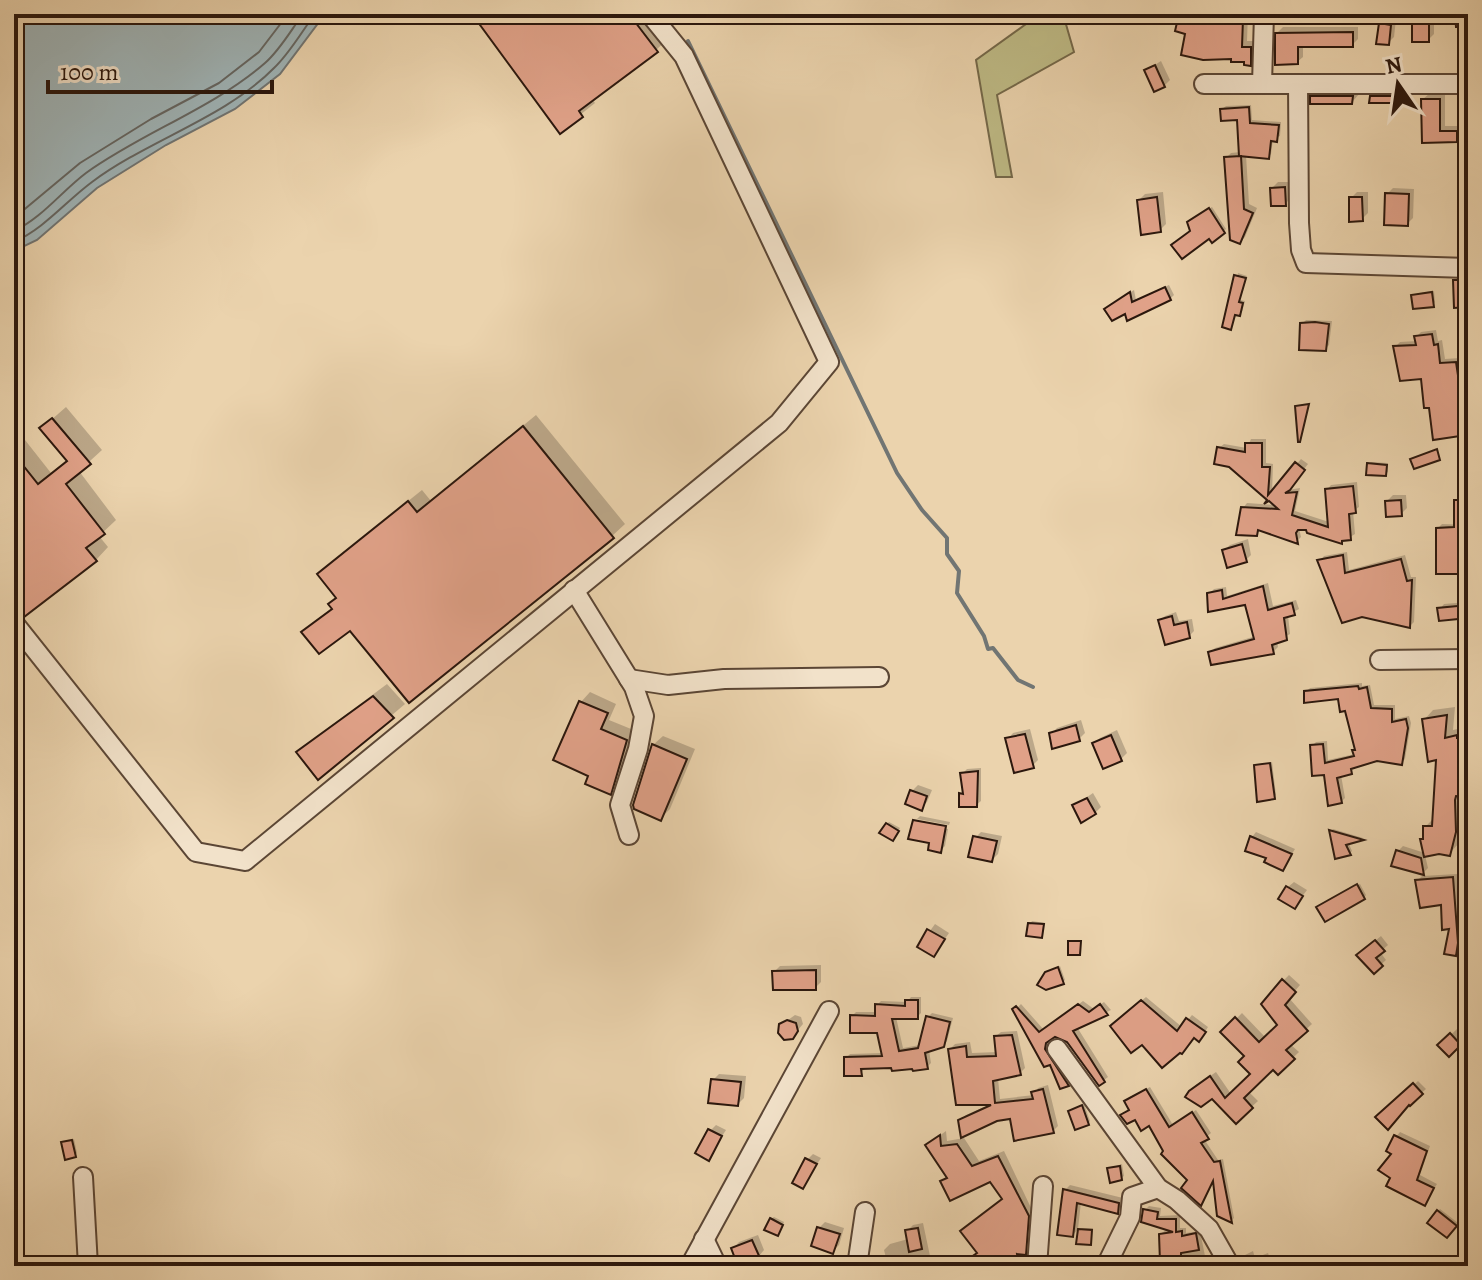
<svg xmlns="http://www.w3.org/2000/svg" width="1482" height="1280" font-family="Alegreya,serif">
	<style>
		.green { fill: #beba85; stroke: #746849; stroke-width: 2 }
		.water { fill: #9fb4b7; stroke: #717573; stroke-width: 2 }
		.shadow { fill: #0003 }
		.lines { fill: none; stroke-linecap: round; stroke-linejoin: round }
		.shore { stroke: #656662; stroke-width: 2 }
		.stream { stroke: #717573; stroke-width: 4 }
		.building { fill: #e0a188; stroke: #2b170d; stroke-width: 2 }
		.street-casing { stroke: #5b4635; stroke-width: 22 }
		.street { stroke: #f2e2ca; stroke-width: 18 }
	</style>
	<rect width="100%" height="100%" fill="#ebd3ad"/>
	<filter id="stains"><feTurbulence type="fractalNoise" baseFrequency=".0025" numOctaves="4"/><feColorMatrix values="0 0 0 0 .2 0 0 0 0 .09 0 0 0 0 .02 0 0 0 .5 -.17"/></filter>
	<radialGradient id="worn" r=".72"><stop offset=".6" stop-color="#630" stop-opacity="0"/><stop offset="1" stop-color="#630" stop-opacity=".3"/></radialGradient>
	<!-- green -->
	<polygon class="green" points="1040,14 1063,14 1074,52 997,95 1012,177 996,177 976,60"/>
	<!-- water -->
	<polygon class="water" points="14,14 325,14 280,74 235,109 166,145 97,188 37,240 14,251"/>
	<!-- shadow -->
	<g class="shadow">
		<polygon points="474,14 651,14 669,38 656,50 592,99 595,103 560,131"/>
		<polygon points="1181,14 1248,14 1247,41 1257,41 1256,57 1250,64 1246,59 1188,32"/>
		<polygon points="1279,14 1311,14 1280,25"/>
		<polygon points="1420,16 1434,16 1434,34 1428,40 1414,22"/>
		<polygon points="1387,18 1396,19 1394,37 1388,43 1381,24"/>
		<polygon points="1283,27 1358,27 1358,39 1352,45 1303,45 1303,57 1297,62 1277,33"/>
		<polygon points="1161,61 1170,80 1164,86 1147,70"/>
		<polygon points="1322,87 1361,92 1352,102 1312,97"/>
		<polygon points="1381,87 1410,91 1401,101 1372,97"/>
		<polygon points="1429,94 1445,94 1445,126 1462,126 1462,134 1456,140 1424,141 1423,99"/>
		<polygon points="1251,105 1252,120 1281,122 1280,136 1273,139 1271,154 1268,157 1246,155 1249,204 1257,208 1245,237 1240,242 1226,158 1231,153 1241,152 1238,118 1222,109 1226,106"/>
		<polygon points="1278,182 1290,182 1291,198 1285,204 1272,188"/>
		<polygon points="1466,185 1468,185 1467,235 1466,210 1460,210 1459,193"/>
		<polygon points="1393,188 1414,189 1413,218 1407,224 1387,194"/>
		<polygon points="1163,192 1166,224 1160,230 1139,200 1145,194"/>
		<polygon points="1357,192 1368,192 1368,213 1362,219 1351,198"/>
		<polygon points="1212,207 1226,229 1213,240 1192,231 1192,220"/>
		<polygon points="1238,273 1247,276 1240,300 1245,301 1242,312 1236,314 1230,328"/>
		<polygon points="1461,274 1468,275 1468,305 1455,280"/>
		<polygon points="1169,285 1174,295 1170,299 1126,310 1110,305 1134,290 1136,300"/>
		<polygon points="1434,291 1435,302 1433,305 1413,296"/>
		<polygon points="1306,320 1332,321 1329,345 1325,349 1302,324"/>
		<polygon points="1436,330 1438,341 1442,340 1445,359 1460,358 1462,381 1465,381 1466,390 1468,390 1468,431 1466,433 1423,377 1395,347 1400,342 1417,341 1416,337 1421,332"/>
		<polygon points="66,407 102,450 79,471 116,520 99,536 108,547 96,560 14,601 14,426 51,473 68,460 42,428"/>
		<polygon points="536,415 625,524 612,536 350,628 304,632 333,607 338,597 319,574 332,562 422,490 431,501"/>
		<polygon points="1251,439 1266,439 1266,463 1273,464 1272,494 1301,459 1308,464 1288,490 1300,488 1295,511 1329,522 1327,490 1331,485 1357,482 1359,507 1353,511 1355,534 1342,542 1307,528 1299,528 1301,537 1297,541 1261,529 1256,534 1243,508 1247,503 1276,505 1219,448 1224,444 1247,448"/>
		<polygon points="1371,462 1388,463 1388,472 1385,474 1369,464"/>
		<polygon points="1393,495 1406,495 1407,508 1401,514 1387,501"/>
		<polygon points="1442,524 1468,525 1468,598 1462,572 1438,528"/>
		<polygon points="1248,539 1251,555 1245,561 1224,550 1230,545"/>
		<polygon points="1347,552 1349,570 1405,555 1411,577 1416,577 1414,622 1410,626 1320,561 1324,556"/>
		<polygon points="1268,583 1273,606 1296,600 1299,609 1288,615 1290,634 1277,641 1278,647 1273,652 1210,652 1215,648 1256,636 1246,603 1210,610 1209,594 1214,589 1226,587 1227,596"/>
		<polygon points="1468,602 1468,645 1466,645 1466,616 1440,609 1444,604"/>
		<polygon points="1176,612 1179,621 1192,619 1194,631 1189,636 1160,620 1165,616"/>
		<polygon points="1465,672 1468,672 1468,714 1463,675"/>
		<polygon points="1362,683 1362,686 1370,685 1374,705 1395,705 1395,719 1409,716 1411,723 1405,759 1401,763 1377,759 1354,766 1351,773 1341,775 1345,798 1341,802 1312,746 1316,742 1327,741 1328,760 1355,754 1357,749 1347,709 1340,697 1306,692 1310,688"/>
		<polygon points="387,684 405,704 319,777 299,752 312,740"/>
		<polygon points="590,692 616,704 609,720 636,731 620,783 610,792 591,775 581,702"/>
		<polygon points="1455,707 1453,730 1466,727 1468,737 1468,843 1459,843 1449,854 1439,852 1425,855 1428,868 1423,873 1398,851 1403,846 1425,853 1425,827 1435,817 1438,758 1424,720 1433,710"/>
		<polygon points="1081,720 1085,733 1079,739 1051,734 1057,728"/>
		<polygon points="1030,729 1038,760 1032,766 1008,739 1013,733"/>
		<polygon points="1117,730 1127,753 1121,759 1094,743 1100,738"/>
		<polygon points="663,736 695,749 670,809 661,818 653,745"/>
		<polygon points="1272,762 1276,795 1274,797 1256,766"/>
		<polygon points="981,768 981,801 976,805 961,794 964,791 962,774 967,769"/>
		<polygon points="918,785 932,790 927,802 921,808 912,791"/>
		<polygon points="1093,793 1101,807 1095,813 1074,806"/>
		<polygon points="920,816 950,822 949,825 917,819"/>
		<polygon points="889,822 900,828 895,837 887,824"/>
		<polygon points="915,823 948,829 945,846 940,851"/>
		<polygon points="1333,829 1363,838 1348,842 1352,851 1350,853 1331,831"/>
		<polygon points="981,832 1002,836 998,854 992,860 975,838"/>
		<polygon points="1256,832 1295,849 1283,869 1269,857 1247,850 1252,837"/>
		<polygon points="1457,874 1462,923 1460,949 1456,954 1451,927 1443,902 1417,881 1422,876"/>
		<polygon points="1294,882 1307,890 1295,906 1288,887"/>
		<polygon points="1360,884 1366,895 1364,898 1321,905"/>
		<polygon points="1032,921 1045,923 1041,936 1030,924"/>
		<polygon points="935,924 949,933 934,955 919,946"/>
		<polygon points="1381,936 1388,945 1380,952 1386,960 1374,971 1364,950"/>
		<polygon points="821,965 821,982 815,988 774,972 780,966"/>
		<polygon points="1060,966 1065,980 1063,982 1050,970"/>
		<polygon points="1289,975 1300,985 1289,998 1312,1024 1290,1044 1299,1052 1278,1072 1273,1067 1248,1091 1258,1101 1236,1121 1197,1085 1216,1072 1231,1094 1253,1074 1246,1057 1223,1032 1242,1013 1266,1038 1279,1025 1283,981"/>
		<polygon points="911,997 921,997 921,1013 917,1017 896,1017 903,1048 920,1045 928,1017 932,1013 953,1018 947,1041 943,1046 929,1050 931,1063 927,1067 865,1067 861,1074 846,1058 850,1054 883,1053 878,1031 852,1016 856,1012 877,1012 877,1005 881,1001 907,1002"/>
		<polygon points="1146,997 1182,1027 1192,1015 1208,1027 1203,1035 1142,1042 1117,1022"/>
		<polygon points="1083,1001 1094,1009 1104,1002 1111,1010 1077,1027 1108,1077 1099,1084 1062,1036 1051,1037 1048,1046 1072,1080 1061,1087 1052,1063 1015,1010 1021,1004 1044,1030"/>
		<polygon points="795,1015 801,1017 803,1024 792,1037 781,1025"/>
		<polygon points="1457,1029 1468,1040 1465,1048 1439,1046"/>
		<polygon points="1017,1031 1025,1068 1020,1073 998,1078 1000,1099 1034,1095 1038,1088 1048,1085 1058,1126 1053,1131 1012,1117 960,1121 966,1115 993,1103 950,1049 955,1044 970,1042 972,1053 998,1052 996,1036 1001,1032"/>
		<polygon points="719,1074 746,1076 744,1098 738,1104 713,1080"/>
		<polygon points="1418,1081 1426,1089 1410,1103 1391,1107"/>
		<polygon points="1150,1087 1173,1125 1196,1110 1211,1133 1204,1139 1218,1160 1223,1159 1234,1218 1231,1221 1214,1178 1201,1203 1190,1180 1166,1152 1150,1124 1122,1115 1131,1109 1127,1101 1130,1097"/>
		<polygon points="1084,1104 1090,1121 1088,1124 1073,1109"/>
		<polygon points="716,1125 726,1130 708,1158 710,1131"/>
		<polygon points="946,1131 947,1141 964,1138 979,1161 1004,1151 1032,1210 1034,1266 958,1266 978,1252 1004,1199 991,1179 943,1181 948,1176 927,1145"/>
		<polygon points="1400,1132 1430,1146 1420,1175 1437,1184 1425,1203 1394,1153 1396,1137"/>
		<polygon points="74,1139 77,1153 75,1155 63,1143"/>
		<polygon points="813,1154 821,1158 803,1186 807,1160"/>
		<polygon points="1122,1164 1124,1176 1121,1178 1109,1169"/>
		<polygon points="1070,1185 1123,1198 1122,1208 1117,1213 1081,1202 1078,1229 1073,1235 1065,1190"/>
		<polygon points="1149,1206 1161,1208 1160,1216 1180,1215 1180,1228 1186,1228 1186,1233 1200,1231 1207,1266 1168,1266 1161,1234 1168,1228 1145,1210"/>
		<polygon points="1440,1209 1458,1223 1447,1236 1429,1222"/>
		<polygon points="774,1217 784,1222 780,1232 771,1219"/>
		<polygon points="825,1222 844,1228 839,1245 833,1251 819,1228"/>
		<polygon points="923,1223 930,1256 942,1255 942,1266 888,1266 884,1250 890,1244 908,1239 907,1231 913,1225"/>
		<polygon points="1082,1228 1093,1228 1090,1243 1079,1230"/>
		<polygon points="758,1235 764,1250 759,1256 734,1248 739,1242"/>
		<polygon points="1253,1251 1255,1258 1268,1253 1272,1265 1244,1266 1241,1257"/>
		<polygon points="40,1255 53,1257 52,1266 33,1266 34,1261"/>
		<polygon points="830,1257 850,1261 849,1266 823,1266"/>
	</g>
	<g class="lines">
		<!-- shore -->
		<g class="shore">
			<polyline points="14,218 80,163 151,119 219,83 259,52 288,14"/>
			<path d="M14,231c28,-13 48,-40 72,-58 57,-41 126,-64 179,-110 15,-13 26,-33 38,-49"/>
			<path d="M14,242c31,-14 51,-40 78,-60 56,-42 133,-64 182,-114 16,-15 28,-37 41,-54"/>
		</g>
		<!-- stream -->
		<polyline class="stream" points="688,41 897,473 922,510 947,538 947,554 959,571 957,593 984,636 988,649 993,648 1018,680 1033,687"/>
	</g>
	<!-- building -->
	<g class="building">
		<polygon points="472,14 629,14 658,52 579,111 583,117 560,134"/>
		<polygon points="1179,14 1194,14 1193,19 1243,19 1242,47 1251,47 1251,66 1244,65 1244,62 1231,62 1231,59 1203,60 1181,55 1185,34 1175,31"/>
		<polygon points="1455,14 1467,14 1468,27 1456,27"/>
		<polygon points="1429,21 1429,42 1412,42 1412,22"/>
		<polygon points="1379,23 1391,25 1389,45 1376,44"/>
		<polygon points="1353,32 1353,47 1298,47 1298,64 1275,65 1275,33"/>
		<polygon points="1155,65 1165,87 1154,92 1144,70"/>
		<polygon points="1310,96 1353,96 1352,104 1310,104"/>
		<polygon points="1370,96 1402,96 1402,103 1369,103"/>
		<polygon points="1421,99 1440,99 1440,131 1457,131 1457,142 1422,143"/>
		<polygon points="1249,107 1250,123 1279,125 1277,142 1271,141 1269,159 1239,156 1237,120 1221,121 1220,109"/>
		<polygon points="1241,156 1244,209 1253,213 1240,244 1230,240 1224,157"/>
		<polygon points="1285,187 1286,206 1271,206 1270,188"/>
		<polygon points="1385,193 1409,194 1408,226 1384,225"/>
		<polygon points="1157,197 1161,232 1141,235 1137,200"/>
		<polygon points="1349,197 1362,197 1363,221 1349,222"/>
		<polygon points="1209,208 1225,233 1212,243 1209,239 1182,259 1171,245 1190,231 1187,222"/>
		<polygon points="1234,275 1246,278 1239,302 1243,303 1240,316 1235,315 1231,330 1222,327"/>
		<polygon points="1453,280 1468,280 1468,307 1454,308"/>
		<polygon points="1165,287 1171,300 1127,321 1125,314 1112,321 1104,309 1130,292 1132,302"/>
		<polygon points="1432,292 1434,307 1413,309 1411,295"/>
		<polygon points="1315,322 1329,324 1326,351 1299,350 1300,323"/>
		<polygon points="1432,334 1434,345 1438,344 1440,363 1456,362 1467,435 1433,440 1429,408 1424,408 1421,379 1400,381 1393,346 1416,345 1414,336"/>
		<polygon points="1309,404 1300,442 1298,442 1295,406"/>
		<polygon points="52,418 91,464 66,484 105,534 86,548 97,561 24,617 14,604 14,454 38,484 67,461 39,428"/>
		<polygon points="523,426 614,538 409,703 350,631 319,654 301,632 332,609 328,604 336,598 317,574 408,501 417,512"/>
		<polygon points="1245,443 1262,443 1262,467 1270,467 1268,495 1295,462 1305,470 1290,490 1285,493 1297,492 1292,515 1328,527 1325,489 1353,486 1356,513 1349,514 1351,540 1342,541 1342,544 1307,533 1306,530 1298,530 1296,533 1298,544 1258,530 1257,536 1236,535 1241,507 1278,509 1269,501 1264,504 1267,500 1229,467 1214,464 1217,447 1245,452"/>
		<polygon points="1437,449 1440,460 1414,469 1410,459"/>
		<polygon points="1367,463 1387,465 1386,476 1366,475"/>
		<polygon points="1401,500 1402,516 1386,517 1385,501"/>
		<polygon points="1454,500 1468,500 1468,553 1463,553 1468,574 1436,574 1436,528 1454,527"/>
		<polygon points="1242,544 1247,562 1227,568 1222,550"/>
		<polygon points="1343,555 1345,573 1401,559 1407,581 1412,580 1410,628 1362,617 1342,623 1317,560"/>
		<polygon points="1263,586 1268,610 1292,603 1295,615 1284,618 1287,640 1272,645 1274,654 1211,665 1208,652 1254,639 1245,605 1208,612 1207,593 1222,590 1223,599"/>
		<polygon points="1468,605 1468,618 1439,621 1437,608"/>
		<polygon points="1172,616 1174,625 1187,622 1190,638 1165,645 1158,620"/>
		<polygon points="1358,686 1359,689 1367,687 1371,708 1392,709 1392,722 1406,719 1408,728 1402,765 1377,761 1351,769 1352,774 1337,778 1342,803 1328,806 1324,775 1312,776 1310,745 1323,744 1325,763 1354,756 1352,750 1355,750 1345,711 1340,712 1338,699 1304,703 1304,691"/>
		<polygon points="373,696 394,718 318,780 296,752"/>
		<polygon points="579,701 608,713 601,729 627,740 611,795 585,784 588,776 553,760"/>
		<polygon points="1447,715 1445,738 1457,735 1457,738 1468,738 1468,797 1456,796 1455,800 1456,832 1450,856 1439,854 1424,857 1420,839 1423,839 1423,826 1432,826 1436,760 1428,762 1422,719"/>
		<polygon points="1076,725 1080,741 1052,749 1049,733"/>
		<polygon points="1025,734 1034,768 1014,773 1005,738"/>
		<polygon points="1111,735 1122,761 1103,769 1092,743"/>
		<polygon points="652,744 687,759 661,821 634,809 633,805"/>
		<polygon points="1270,763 1275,799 1257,802 1254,765"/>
		<polygon points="978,771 977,807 959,807 959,793 963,794 960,773"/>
		<polygon points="910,790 927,796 922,811 905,804"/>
		<polygon points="1087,798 1096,814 1081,823 1072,805"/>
		<polygon points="913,820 946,826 941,853 928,850 929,843 908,839"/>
		<polygon points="886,823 899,831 893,841 879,833"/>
		<polygon points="1329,830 1364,840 1346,845 1351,855 1335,859"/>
		<polygon points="973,836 997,841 992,862 968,857"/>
		<polygon points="1250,836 1292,854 1283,871 1264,862 1266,858 1245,851"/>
		<polygon points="1396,850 1421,858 1424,875 1391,866"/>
		<polygon points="1453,877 1458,943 1456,956 1444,954 1449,929 1442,930 1441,905 1420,908 1415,880"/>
		<polygon points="1357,884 1365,899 1325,922 1316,907"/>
		<polygon points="1286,886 1303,896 1295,909 1278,899"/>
		<polygon points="1028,923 1044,924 1042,938 1026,936"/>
		<polygon points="927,929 945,939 934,957 917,947"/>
		<polygon points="1375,940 1385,951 1376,958 1383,966 1374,974 1356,955"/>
		<polygon points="1068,941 1081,941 1080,955 1068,955"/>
		<polygon points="1058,967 1064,984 1046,990 1037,985 1045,972"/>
		<polygon points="816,970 816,990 773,990 772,971"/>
		<polygon points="1282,979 1296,992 1285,1005 1308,1031 1286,1050 1295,1059 1278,1075 1273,1070 1244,1098 1253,1108 1236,1124 1212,1099 1201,1107 1185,1097 1189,1091 1210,1076 1225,1098 1250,1074 1238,1062 1244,1056 1220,1032 1235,1017 1259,1042 1277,1025 1261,1004"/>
		<polygon points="905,1000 918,1000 918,1019 892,1019 899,1051 918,1048 926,1016 950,1022 944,1047 925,1053 928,1069 913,1071 912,1069 892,1071 891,1068 861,1069 862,1076 844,1076 844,1057 882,1056 877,1033 850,1033 850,1015 875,1016 875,1004 905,1006"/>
		<polygon points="1141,1000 1177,1031 1186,1018 1206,1032 1199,1042 1194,1038 1182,1054 1180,1053 1162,1068 1142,1045 1131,1053 1110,1026"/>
		<polygon points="1078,1004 1089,1012 1100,1004 1108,1015 1073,1031 1105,1082 1099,1086 1067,1042 1055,1037 1046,1043 1045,1049 1069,1086 1060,1089 1050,1065 1044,1067 1012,1009 1016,1006 1039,1032"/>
		<polygon points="787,1020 796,1023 798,1031 793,1039 784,1040 778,1033 779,1024"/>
		<polygon points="1450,1033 1461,1045 1449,1057 1437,1045"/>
		<polygon points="1012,1035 1021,1075 993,1081 995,1103 1033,1099 1031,1092 1043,1089 1054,1133 1014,1141 1010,1119 997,1121 961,1138 958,1120 991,1105 956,1105 948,1049 966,1046 967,1057 996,1056 994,1036"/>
		<polygon points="711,1079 741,1082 738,1106 708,1103"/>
		<polygon points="1413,1083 1423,1094 1410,1106 1409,1105 1388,1130 1375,1117"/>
		<polygon points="1146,1089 1169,1127 1192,1112 1209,1139 1201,1143 1214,1162 1220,1161 1232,1223 1217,1216 1213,1181 1201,1206 1181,1188 1187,1180 1161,1154 1163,1151 1149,1126 1141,1131 1135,1120 1127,1124 1120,1115 1129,1110 1124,1101"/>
		<polygon points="1082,1105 1089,1125 1075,1130 1068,1111"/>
		<polygon points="708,1129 722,1136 709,1161 695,1153"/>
		<polygon points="940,1135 941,1146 957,1144 972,1166 998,1156 1029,1216 1026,1255 1017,1254 1019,1266 958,1266 977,1253 960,1231 1002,1199 990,1182 950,1201 940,1181 947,1178 925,1145"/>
		<polygon points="1394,1135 1427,1151 1417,1180 1434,1188 1425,1206 1386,1186 1390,1178 1378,1170 1391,1154 1386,1151"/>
		<polygon points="72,1140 76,1157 65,1160 61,1142"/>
		<polygon points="805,1158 817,1164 803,1189 792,1183"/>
		<polygon points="1120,1166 1122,1180 1110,1183 1107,1168"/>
		<polygon points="1063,1189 1119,1203 1118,1214 1077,1203 1073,1237 1057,1235"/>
		<polygon points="1143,1209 1158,1212 1157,1219 1176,1219 1176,1232 1182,1231 1182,1236 1196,1233 1199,1250 1181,1253 1181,1266 1166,1266 1165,1262 1160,1262 1159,1234 1173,1232 1141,1222"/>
		<polygon points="1437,1210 1457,1226 1447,1238 1427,1223"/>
		<polygon points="770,1218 783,1225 778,1236 764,1230"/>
		<polygon points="817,1227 840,1234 833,1254 811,1246"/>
		<polygon points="918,1228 922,1249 909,1252 905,1230"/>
		<polygon points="1078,1229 1092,1230 1091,1245 1076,1244"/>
		<polygon points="752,1240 760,1258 738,1266 731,1248"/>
	</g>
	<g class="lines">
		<!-- street casing -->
		<g class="street-casing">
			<g id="street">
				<polyline points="1204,84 1468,84"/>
				<polyline points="1262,84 1264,14"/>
				<polyline points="1298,84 1299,223 1301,250 1306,263 1468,268"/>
				<polyline points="574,590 634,687 644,716 638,749 620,805 629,835"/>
				<polyline points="14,623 196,852 245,861 779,423 829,362 684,56 650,14"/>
				<polyline points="1380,660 1468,659"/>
				<polyline points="629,679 668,685 724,679 879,677"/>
				<polyline points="1057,1049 1158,1188 1177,1200 1209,1229 1230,1266"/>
				<polyline points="83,1177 88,1266"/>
				<polyline points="704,1239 717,1266"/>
				<polyline points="690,1266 829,1011"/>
				<polyline points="857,1266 865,1212"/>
				<polyline points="1037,1266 1043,1186"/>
				<polyline points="1106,1266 1130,1217 1132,1197 1158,1188"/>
			</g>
		</g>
		<!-- street -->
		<use href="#street" class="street"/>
	</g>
	<!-- margin -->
	<rect width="1482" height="1280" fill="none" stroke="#ebd3ad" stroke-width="48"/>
	<rect x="16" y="16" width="1450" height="1248" fill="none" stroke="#2b170d" stroke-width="4"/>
	<rect x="24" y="24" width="1434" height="1232" fill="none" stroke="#2b170d" stroke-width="2"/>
	<!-- north arrow -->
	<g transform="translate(1398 84) rotate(347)" stroke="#f2e2ca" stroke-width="6" paint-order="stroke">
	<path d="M0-6L14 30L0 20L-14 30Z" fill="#2b170d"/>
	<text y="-12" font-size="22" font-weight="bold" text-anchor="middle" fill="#2b170d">N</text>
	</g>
	<!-- scale -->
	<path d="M48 80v12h224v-12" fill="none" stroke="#2b170d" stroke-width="4"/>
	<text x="60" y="80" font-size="24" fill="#2b170d" stroke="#f2e2ca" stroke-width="6" paint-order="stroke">100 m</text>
	<rect width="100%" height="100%" filter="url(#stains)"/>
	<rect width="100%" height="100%" fill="url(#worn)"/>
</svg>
